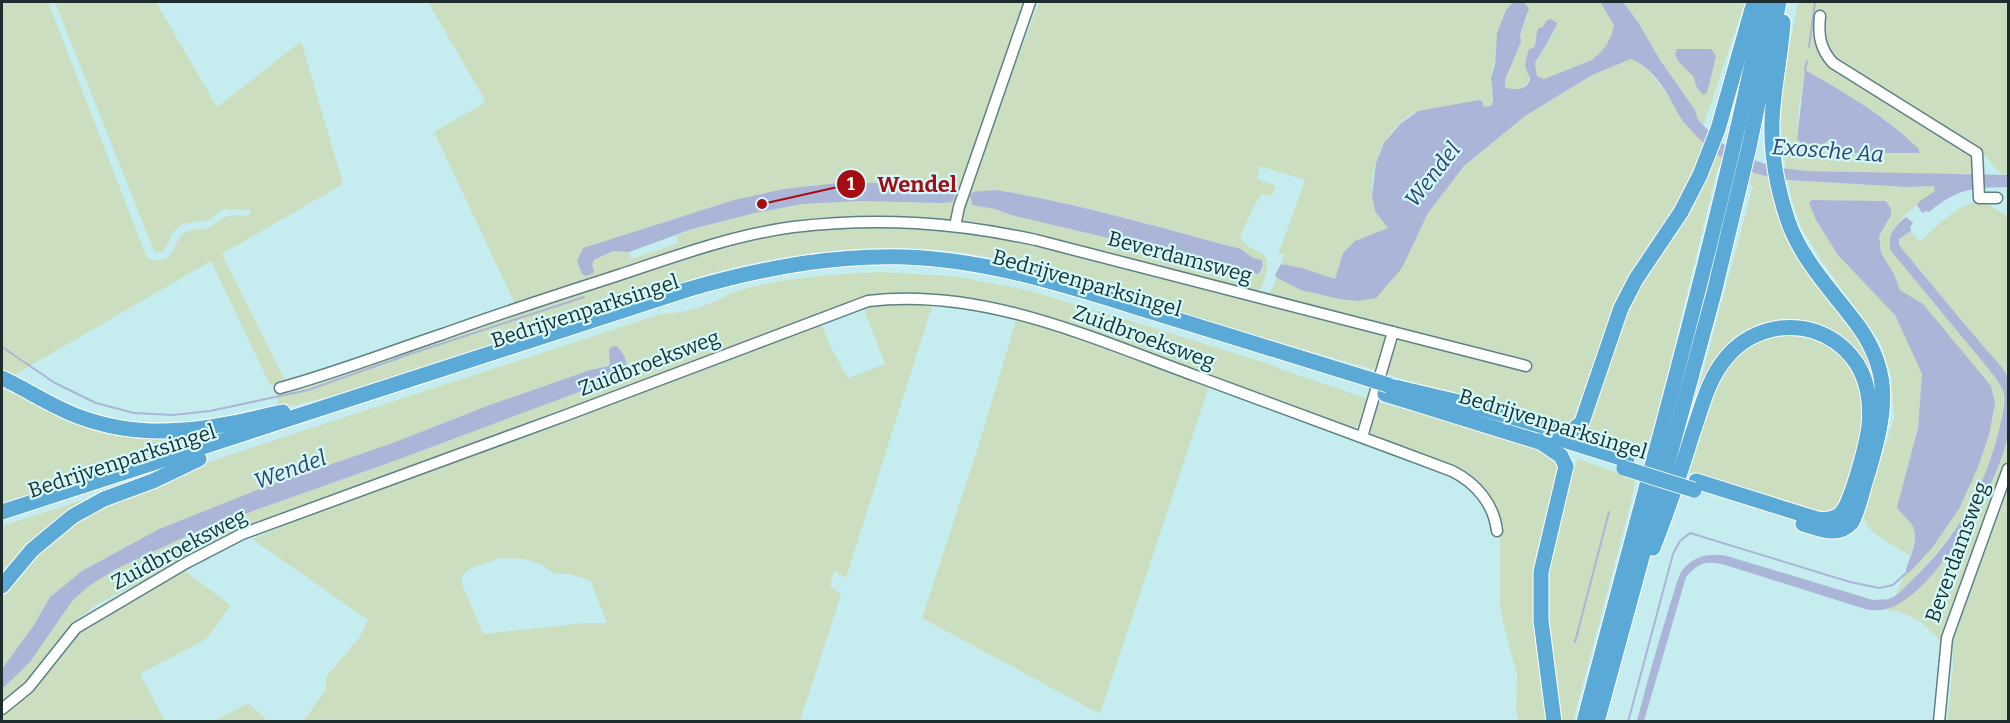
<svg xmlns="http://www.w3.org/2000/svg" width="2010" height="723" font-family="Bitter,serif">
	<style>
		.green { fill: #ccdec0; fill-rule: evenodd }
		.water { fill: #abb5d7 }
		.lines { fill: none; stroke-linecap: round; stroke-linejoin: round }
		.stream { stroke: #abb5d7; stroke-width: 2 }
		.minor-casing { stroke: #5c8184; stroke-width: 13 }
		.highway-casing { stroke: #fff; stroke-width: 17 }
		.minor { stroke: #fff; stroke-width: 10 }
		.highway { stroke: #5ba9d7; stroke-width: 15 }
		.highway-bridge-casing { stroke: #fff; stroke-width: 17; stroke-linecap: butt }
		.highway-bridge { stroke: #5ba9d7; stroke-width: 15 }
		.labels { text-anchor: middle; stroke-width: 4.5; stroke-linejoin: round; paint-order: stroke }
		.street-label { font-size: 21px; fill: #1d2d2e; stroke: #d2fafd }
		.water-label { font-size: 22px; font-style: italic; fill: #333f6c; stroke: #d2fafd }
		.leader { fill: none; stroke: #a50d13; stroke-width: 2 }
		.callout-dot { fill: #a50d13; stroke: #d2fafd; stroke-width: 2 }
		.mark-label { font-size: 18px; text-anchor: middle; font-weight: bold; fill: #fff }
		.callout-label { font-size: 22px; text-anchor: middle; font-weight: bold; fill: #a50d13; stroke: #d2fafd; stroke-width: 4.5; stroke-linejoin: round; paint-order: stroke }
	</style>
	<rect width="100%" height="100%" fill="#c5edf0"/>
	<!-- green -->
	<g class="green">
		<path d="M2,2h46l99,256c32,11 22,-21 42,-27 6,-2 12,-1 18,-3 7,-2 10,-7 16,-10 6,-4 19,-2 27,-3v-5l-28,-1 -13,11 -26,4 -10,8 -9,19 -7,2 -3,-2 -99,-249h101l61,105 82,-64 3,1 41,140 -121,70 65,130 -7,2 -10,-1 -59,-124 -202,117 -7,-3z"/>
		<path d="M428,2h599l-59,161 -15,59 -161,3 -276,81 -82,-174 52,-30zM954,199l-11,4 -83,-2 -58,3 -47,9 -63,16 -16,7 3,7 -48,16 -2,-7 -16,-1 -19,9 -2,4 -15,-3 28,-20 129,-41z"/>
		<path d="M1039,2h561l14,23c-1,14 -10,26 -22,35l-48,19 -7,-3 -2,-13c8,-10 12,-22 21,-32l-12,-5 -8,9c1,9 -5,37 -8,47 -7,7 -13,10 -23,5v-7l16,-38 -1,-7 8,-21 -15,-12c-15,18 -17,37 -18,59 0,3 -2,6 -3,9 -2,10 -1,24 1,34l-5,4 -4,-1 -2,-6 -3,-1 -48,10c-19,-4 -39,19 -47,34 -8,13 -13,34 -12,50 1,11 11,24 16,34l-33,13 -12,12 -8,26 -33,-11 -21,-4 4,-11 -7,2 27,-75 -45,-14 -3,13 19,7 -4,10 -10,-2 -9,14 -13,29c12,20 35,9 25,40 -2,8 -3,12 -10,16l-292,-70 -2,-3 2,-18zM995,190c84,13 164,38 246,59l12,9 9,2 2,4 -2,7 -8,3 -4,-2 -17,2 -103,-31 -119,-28 -16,-6 -23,-4 -2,-4 16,-9z"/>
		<polygon points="1623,2 1745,2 1703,126 1698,120 1695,110 1660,60 1638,22"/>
		<path d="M1798,2h210v173l-7,-1 -18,-20 -147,-93c-16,-16 -14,-27 -14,-48l-4,-1c-4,27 0,38 19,57l136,86 -1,18 -46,2 -139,-5c-15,-49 2,-119 11,-168zM1805,70c41,24 81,45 114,79v3l-73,1 -17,-13 -5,4h-23l-4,-5 1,-25z"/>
		<polygon points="1627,59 1631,59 1639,62 1649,71 1677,108 1681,118 1698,138 1751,172 1770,178 1783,219 1865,342 1882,402 1871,383 1815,327 1739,341 1679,461 1753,186 1730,175 1718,166 1647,458 1584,440 1583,434 1615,331 1685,191 1609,321 1601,343 1595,374 1585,408 1567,426 1451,395 1384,373 1394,343 1403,338 1272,296 1269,294 1277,278 1301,290 1339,299 1402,268 1428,213 1464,166 1525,116 1592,75"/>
		<path d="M1788,180l119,7 27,-1 1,5 -28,22 -15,17 -1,21 96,116c6,9 15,17 17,27 3,12 -3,26 -5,37 -15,67 -55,119 -104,165l11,-23h3l23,-25 27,-39 24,-58 -60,-147 -23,-14 -6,-16 -13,-21 -2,-17 12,-21 -5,-14 -74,-1 -3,2 66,91 20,22 27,59 -4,54 -21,79 16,18 3,7 -6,24 -36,-23 -6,-6 -5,-11 31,-98 -3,-43 -11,-33 -57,-79 -23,-38 -10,-32z"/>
		<path d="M1981,201l12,6 15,10v160l-109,-132v-6l12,-8 8,11c19,-16 37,-38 62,-41z"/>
		<path d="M877,224l129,11 377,100 4,6 -8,30c-71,-20 -142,-41 -213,-63 -77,-25 -155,-53 -237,-59 -83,-5 -167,8 -246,33 -34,11 -71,16 -103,34l-240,78 -61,15 -3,-19 11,-2 407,-136 62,-15 62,-10z"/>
		<path d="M877,272l76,4 74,14 104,31 145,45 1,2 92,31 -9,25 -9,5 -307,-111 -153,-22 -706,264 -86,43 -23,17 -39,54 -35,31v-16l28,-27 43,-62 16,-14 27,-17 86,-40 195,-69 225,-84c6,-5 5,-9 3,-16l-15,-1 1,5 -21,6 -103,36 -97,38 -120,41 -111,44 -77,42 -32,26 -16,28 -32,44v-77l32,-39 53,-41 95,-41 62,-21 417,-136c19,0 40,-7 58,-14 5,-3 10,-7 16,-8 45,-15 95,-17 142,-20z"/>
		<path d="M933,303l-87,275 -12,-7 -4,15 11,9 -41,126h-497l23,-31v-13l33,-39 9,-18 -116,-81 95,-39 474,-177 8,21 19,34 37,-14 -22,-57zM501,558l24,1 17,6 13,9h13l22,6 17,43h-23l-101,11 -21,-50v-8l9,-8z"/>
		<polygon points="1017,317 1210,383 1100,714 922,618 979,444"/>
		<path d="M1781,335l31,3 16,6 12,11 12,15 10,22 2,21 -8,57 -19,41 -21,3 -129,-43 36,-98c14,-21 33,-33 58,-38z"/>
		<polygon points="2,381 124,431 273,417 2,507"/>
		<path d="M1374,401l43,12 1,-2 130,41 12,12 -18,73 6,184h-29l-3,-8 1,-38 -14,-53 -3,-18v-76l-19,-41 -108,-50c-9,-10 -2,-24 1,-36z"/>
		<path d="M2008,433v28l-64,185c-20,-24 -28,-31 -59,-37 45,-14 97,-98 113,-141 4,-11 7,-23 10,-35z"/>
		<polygon points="1578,459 1635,479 1631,502 1573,721 1558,722 1544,593 1572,473"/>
		<polygon points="114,490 46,527 26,546 2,577 2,526"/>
		<polygon points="2008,490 2008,721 1947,721 1953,667 1952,643"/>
		<polygon points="184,570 230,605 221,620 206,639 140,674 165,721 2,722 2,713 79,628"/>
		<polygon points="248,703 268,721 214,721"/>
	</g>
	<!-- water -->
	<g class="water">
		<path d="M1513,2l11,1 5,5 -9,27 1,7 -16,38v7c8,4 24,3 25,-9 0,-1 -4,-8 -4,-9 -2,-7 1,-13 3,-20l5,-1c3,-6 1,-12 4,-19l6,-3 2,-5 5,-2 6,4c-1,6 -18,34 -22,40l2,13 7,3 48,-19c12,-9 20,-21 22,-35l-14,-23h23l15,20 22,38 35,50 3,10 22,22 24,14 29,11 33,4 202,4v12c-37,1 -49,1 -79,25l-3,-1 -4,2 -5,-8 3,-4 15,-10 -1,-5 -27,1 -119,-7c-37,-4 -71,-19 -96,-49 -4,-4 -9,-9 -12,-14 -11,-21 -25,-49 -49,-58l-39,16 -67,41 -61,50 -36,47 -26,55 -26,30 -18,3 -19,-2 -38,-9 -24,-12 -2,-3 6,-11 21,4 33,11 8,-26 12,-12 33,-13 -13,-17 -3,-16 4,-32 8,-20 16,-19 18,-13 61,-11 3,1 2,6 7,-1 2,-5 -2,-24 4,-12 2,-32 9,-23z"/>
		<polygon points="1677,49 1711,49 1716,56 1707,93 1703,95 1696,86 1694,77 1679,62 1675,55"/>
		<path d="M1805,70c41,23 80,46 114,79v4h-73l-17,-13 -5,4h-23l-4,-5z"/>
		<path d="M839,183h36l75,4 5,5 -1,7 -2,3 -9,1 -83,-2 -58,3 -47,9 -63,16 -63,23 -16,-1 -19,9 -2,4 2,8c-3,3 -8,5 -12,2l-5,-13 6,-13 151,-48 50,-11z"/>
		<path d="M995,190c84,13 164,38 246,59l12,9 9,2c2,6 0,10 -4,14l-8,-2 -16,2 -104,-31 -119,-28 -16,-6 -23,-4 -2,-10 3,-3z"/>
		<path d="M1812,200l74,1 5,8v6l-12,21 2,17 13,21 6,16 23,14 68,82 4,17 -6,32 -11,32 -19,42 -27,39 -23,25h-3v-4c5,-15 15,-34 4,-47 -5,-6 -10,-9 -13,-15l21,-79 4,-54 -27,-59 -57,-60 -22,-35 -7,-18z"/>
		<path d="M1906,217l7,6 -3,4 1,4 -12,8v6c28,34 56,68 85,102 6,7 23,24 24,32 2,11 2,43 0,54 -7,49 -66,146 -108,170 -11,7 -23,9 -35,6l-143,-45c-19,-3 -23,-1 -36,13l-42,144h-7c10,-40 22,-80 34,-120 4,-10 6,-26 14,-34 12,-12 26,-14 42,-11l146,44c8,-1 15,1 22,-4 7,-5 14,-13 20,-19 43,-41 72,-94 85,-151 2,-10 6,-22 4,-32 -2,-10 -11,-18 -17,-27l-96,-116c-4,-17 3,-24 15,-34z"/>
		<path d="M616,346c9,7 15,22 6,30l-225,84 -195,69 -86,40 -27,17 -16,14 -43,62 -28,27v-20l32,-44 16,-28 32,-26 77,-42 111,-44 120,-41 97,-38 103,-36 18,-4 2,-2 -1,-14 2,-3z"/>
	</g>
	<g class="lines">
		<!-- stream -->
		<g class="stream">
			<polyline points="1809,47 1815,2"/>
			<polyline points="1805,70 1807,61"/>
			<polyline points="2,347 55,383 96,403 134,413 173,415 210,411 308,390 407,355 584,297"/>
			<polyline points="1575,642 1609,512"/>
			<polyline points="1628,722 1673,554 1680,541 1690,533 1850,582 1879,588 1893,585 1906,573"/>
		</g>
		<!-- minor casing -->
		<g class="minor-casing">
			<g id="minor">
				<path d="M1820,16c-2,19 0,33 13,47l144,90 2,45h18"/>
				<polyline points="955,226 959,207 1030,2"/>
				<path d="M280,388c55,-15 109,-36 163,-54 58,-21 117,-40 176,-59 57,-19 114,-40 174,-48 85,-10 160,-5 243,13l357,92"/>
				<polyline points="1362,437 1393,332 1526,366"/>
				<path d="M2,709l27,-22 47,-59 110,-65 56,-29 322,-118 304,-115c114,-14 224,37 328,75 86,32 171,63 256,95 24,12 42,33 45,60"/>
				<polyline points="1939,722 1947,638 2008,469"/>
			</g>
		</g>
		<!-- highway casing -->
		<g class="highway-casing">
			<g id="highway">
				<path d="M1783,22c-2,34 -10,67 -11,100 -1,34 5,66 16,99 14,40 46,72 71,106 35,49 25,90 10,143 -6,17 -9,36 -17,52 -14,16 -32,7 -49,2"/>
				<path d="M2,378c26,12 50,29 78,39 70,26 133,11 203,-5"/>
				<polyline points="1395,387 1463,403 1560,431 1573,430 1582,422 1621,308 1636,279 1681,212 1700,175 1718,129 1754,2"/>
				<polyline points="1385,394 1546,444"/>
				<polyline points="1551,436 1627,460"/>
				<polyline points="1539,441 1561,456 1566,466 1541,572 1541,620 1554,722"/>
				<path d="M2,512l684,-222c72,-21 143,-35 219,-33 85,3 166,30 247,55 72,22 145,45 217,67"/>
				<path d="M1653,548c15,-38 28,-77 40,-116 9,-25 15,-53 33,-74 14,-17 33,-27 54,-30 20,-2 39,2 56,14 28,20 36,51 33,84 -2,16 -18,81 -30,89 -7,5 -14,5 -22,4l-121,-38"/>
				<polyline points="2,586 32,550 73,516 104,499 153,481 199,459"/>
				<path d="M1584,722c62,-240 132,-478 181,-720"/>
				<polyline points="1597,722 1714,293 1749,147 1779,2"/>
			</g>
		</g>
		<!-- minor -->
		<use href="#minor" class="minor"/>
		<!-- highway -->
		<use href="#highway" class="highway"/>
		<!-- highway-bridge casing -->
		<g class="highway-bridge-casing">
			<g id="highway-bridge">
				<polyline points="1369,379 1388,385"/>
				<polyline points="1624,468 1694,490"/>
			</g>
		</g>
		<!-- highway-bridge -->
		<use href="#highway-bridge" class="highway-bridge"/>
	</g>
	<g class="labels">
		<!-- street labels -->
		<g class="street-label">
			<text transform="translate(1180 257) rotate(15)" y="7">Beverdamsweg</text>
			<text transform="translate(1087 283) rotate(16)" y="7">Bedrijvenparksingel</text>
			<text transform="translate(585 311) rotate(-18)" y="7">Bedrijvenparksingel</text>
			<text transform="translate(1144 337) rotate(20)" y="7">Zuidbroeksweg</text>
			<text transform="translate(649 363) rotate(-21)" y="7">Zuidbroeksweg</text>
			<text transform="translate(1553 424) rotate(17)" y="7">Bedrijvenparksingel</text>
			<text transform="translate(122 461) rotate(-18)" y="7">Bedrijvenparksingel</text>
			<text transform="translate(179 549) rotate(-28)" y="7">Zuidbroeksweg</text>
			<text transform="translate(1957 552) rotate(-70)" y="7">Beverdamsweg</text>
		</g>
		<!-- water labels -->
		<g class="water-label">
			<text transform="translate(1828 150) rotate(4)" y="8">Exosche Aa</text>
			<text transform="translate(1432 174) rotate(-52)" y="8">Wendel</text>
			<text transform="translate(290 469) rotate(-20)" y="8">Wendel</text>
		</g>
	</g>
	<!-- callouts -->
	<path class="leader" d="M762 204L851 184"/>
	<g class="callout-dot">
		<circle cx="762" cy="204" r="6"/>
		<circle cx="851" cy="184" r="15"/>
	</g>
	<g class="mark-label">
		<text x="851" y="190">1</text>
	</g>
	<g class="callout-label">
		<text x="917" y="192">Wendel</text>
	</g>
	<!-- border -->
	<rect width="2010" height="723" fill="none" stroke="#1d2d2e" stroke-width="6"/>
</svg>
